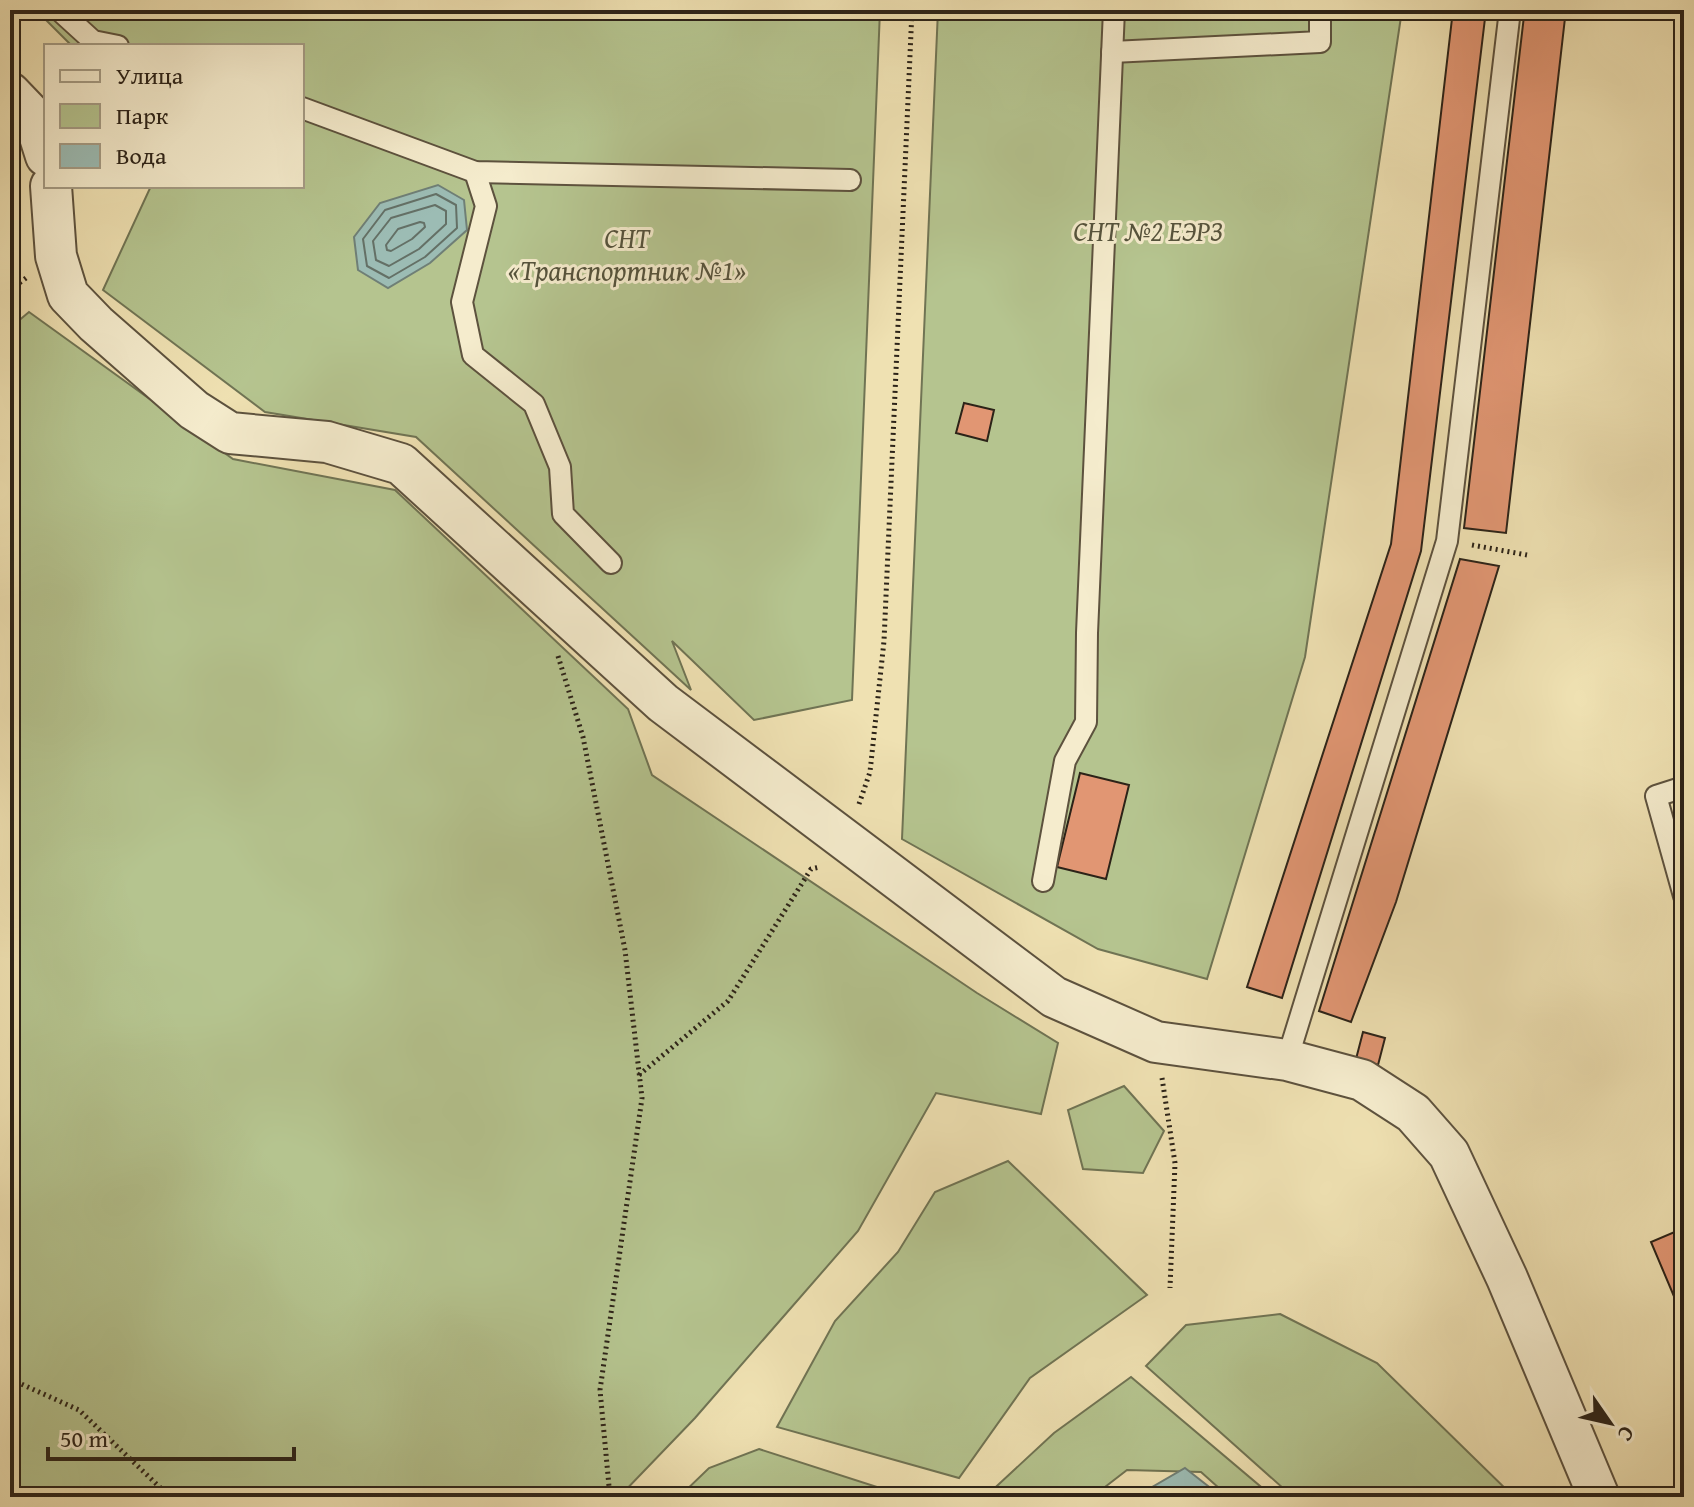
<svg xmlns="http://www.w3.org/2000/svg" width="1694" height="1507" font-family="'Gentium Book Plus',serif">
	<style>
		.green { fill: #b5c48f; stroke: #707454; stroke-width: 2 }
		.water { fill: #9cbcb4; stroke: #6f7f76; stroke-width: 2 }
		.lines { fill: none; stroke-linecap: round; stroke-linejoin: round }
		.shore { stroke: #647066; stroke-width: 2 }
		.building { fill: #e19673; stroke: #2c2318; stroke-width: 2 }
		.lane-casing { stroke: #5d523e; stroke-width: 24 }
		.street-casing { stroke: #5d523e; stroke-width: 44 }
		.path { stroke: #2c2318; stroke-width: 5; stroke-dasharray: 2 4; stroke-linecap: butt }
		.lane { stroke: #f5eccd; stroke-width: 20 }
		.street { stroke: #f5eccd; stroke-width: 40 }
		.labels { text-anchor: middle; stroke-width: 6; stroke-linejoin: round; paint-order: stroke }
		.park-label { font-size: 28px; font-style: italic; fill: #55533c; stroke: #f5eccd }
	</style>
	<rect width="100%" height="100%" fill="#efe1b2"/>
	<filter id="stains"><feTurbulence type="fractalNoise" baseFrequency=".0025" numOctaves="4"/><feColorMatrix values="0 0 0 0 .2 0 0 0 0 .09 0 0 0 0 .02 0 0 0 .5 -.17"/></filter>
	<radialGradient id="worn" r=".72"><stop offset=".6" stop-color="#630" stop-opacity="0"/><stop offset="1" stop-color="#630" stop-opacity=".3"/></radialGradient>
	<!-- green -->
	<g class="green">
		<polygon points="36,10 880,10 852,700 754,720 672,641 691,690 416,437 265,412 103,290 151,186 302,186 302,46 72,46"/>
		<polygon points="938,10 1402,10 1305,657 1207,979 1098,949 902,839"/>
		<polygon points="29,312 233,459 395,490 628,709 652,775 977,993 1058,1043 1041,1114 936,1093 858,1231 695,1418 619,1497 10,1497 10,328"/>
		<polygon points="1124,1086 1164,1131 1143,1173 1083,1169 1068,1110"/>
		<polygon points="1008,1161 1147,1295 1030,1378 959,1478 777,1427 835,1321 898,1252 935,1192"/>
		<polygon points="1280,1314 1377,1363 1514,1497 1293,1497 1146,1366 1186,1325"/>
		<polygon points="1131,1377 1273,1497 1229,1497 1201,1472 1127,1470 1092,1497 985,1497 1054,1433"/>
		<polygon points="759,1449 908,1497 679,1497 709,1468"/>
	</g>
	<!-- water -->
	<g class="water">
		<polygon points="438,185 464,200 467,230 430,263 388,288 358,270 354,237 380,203"/>
		<polygon points="1185,1468 1222,1497 1135,1497"/>
	</g>
	<g class="lines">
		<!-- shore -->
		<g class="shore">
			<polygon points="436,194 456,205 457,228 425,257 389,278 367,266 363,239 385,210"/>
			<polygon points="435,205 446,211 446,224 419,249 389,266 376,260 373,241 391,218"/>
			<polygon points="420,222 424,223 425,227 412,239 391,251 387,250 386,245 398,229"/>
		</g>
	</g>
	<!-- building -->
	<g class="building">
		<polygon points="1453,10 1486,10 1421,551 1282,998 1247,987 1391,544"/>
		<polygon points="1524,16 1565,18 1506,533 1464,528"/>
		<polygon points="964,403 994,410 987,441 956,433"/>
		<polygon points="1460,559 1499,566 1396,902 1351,1022 1319,1011"/>
		<polygon points="1080,773 1129,785 1106,879 1057,867"/>
		<polygon points="1363,1032 1385,1038 1378,1065 1356,1059"/>
		<polygon points="1684,1228 1684,1320 1651,1242"/>
	</g>
	<g class="lines">
		<!-- lane casing -->
		<g class="lane-casing">
			<g id="lane">
				<polyline points="59,10 93,41 118,46"/>
				<polyline points="1112,52 1320,42 1320,10"/>
				<polyline points="302,108 475,172 850,180"/>
				<polyline points="475,172 486,206 462,302 473,355 534,404 560,467 563,514 611,563"/>
				<polyline points="1684,787 1656,796 1684,896"/>
				<polyline points="1043,881 1065,761 1086,722 1087,633 1114,10"/>
				<polyline points="1287,1060 1447,541 1510,10"/>
			</g>
		</g>
		<!-- street casing -->
		<g class="street-casing">
			<g id="street">
				<polyline points="10,93 34,118 46,156"/>
				<polyline points="51,186 56,256 68,295 96,324 194,410 230,433 327,442 401,464 663,703 1054,997 1156,1042 1287,1060 1362,1080 1413,1113 1449,1154 1507,1278 1599,1497"/>
			</g>
		</g>
		<!-- path -->
		<g class="path">
			<polyline points="10,290 26,278"/>
			<polyline points="1472,545 1527,555"/>
			<polyline points="558,656 583,737 625,950 642,1098 600,1390 610,1497"/>
			<polyline points="859,804 870,772 884,641 912,10"/>
			<polyline points="639,1075 728,1001 811,869 820,867"/>
			<polyline points="1162,1078 1175,1163 1170,1288"/>
			<polyline points="10,1383 19,1383 79,1410 170,1497"/>
		</g>
		<!-- lane -->
		<use href="#lane" class="lane"/>
		<!-- street -->
		<use href="#street" class="street"/>
	</g>
	<g class="labels">
		<!-- park labels -->
		<g class="park-label">
			<text x="1148" y="241">СНТ №2 ЕЭРЗ</text>
			<text x="627" y="248">СНТ<tspan x="627" dy="32">«Транспортник №1»</tspan></text>
		</g>
	</g>
	<!-- margin -->
	<rect width="1694" height="1507" fill="none" stroke="#efe1b2" stroke-width="40"/>
	<rect x="12" y="12" width="1670" height="1483" fill="none" stroke="#2c2318" stroke-width="4"/>
	<rect x="20" y="20" width="1654" height="1467" fill="none" stroke="#2c2318" stroke-width="2"/>
	<!-- legend -->
	<rect x="44" y="44" width="260" height="144" fill="#f5eccd" stroke="#a59c85" stroke-width="2"/>
	<rect x="60" y="70" width="40" height="12" fill="#f5eccd" stroke="#a59c85" stroke-width="2"/>
	<text x="116" y="84" font-size="24" fill="#2c2318">Улица</text>
	<rect x="60" y="104" width="40" height="24" fill="#b5c48f" stroke="#a59c85" stroke-width="2"/>
	<text x="116" y="124" font-size="24" fill="#2c2318">Парк</text>
	<rect x="60" y="144" width="40" height="24" fill="#9cbcb4" stroke="#a59c85" stroke-width="2"/>
	<text x="116" y="164" font-size="24" fill="#2c2318">Вода</text>
	<!-- north arrow -->
	<g transform="translate(1610 1423) rotate(124)" stroke="#f5eccd" stroke-width="6" paint-order="stroke">
	<path d="M0-6L14 30L0 20L-14 30Z" fill="#2c2318"/>
	<text y="-12" font-size="22" font-weight="bold" text-anchor="middle" fill="#2c2318">С</text>
	</g>
	<!-- scale -->
	<path d="M48 1447v12h246v-12" fill="none" stroke="#2c2318" stroke-width="4"/>
	<text x="60" y="1447" font-size="24" fill="#2c2318" stroke="#f5eccd" stroke-width="6" paint-order="stroke">50 m</text>
	<rect width="100%" height="100%" filter="url(#stains)"/>
	<rect width="100%" height="100%" fill="url(#worn)"/>
</svg>
